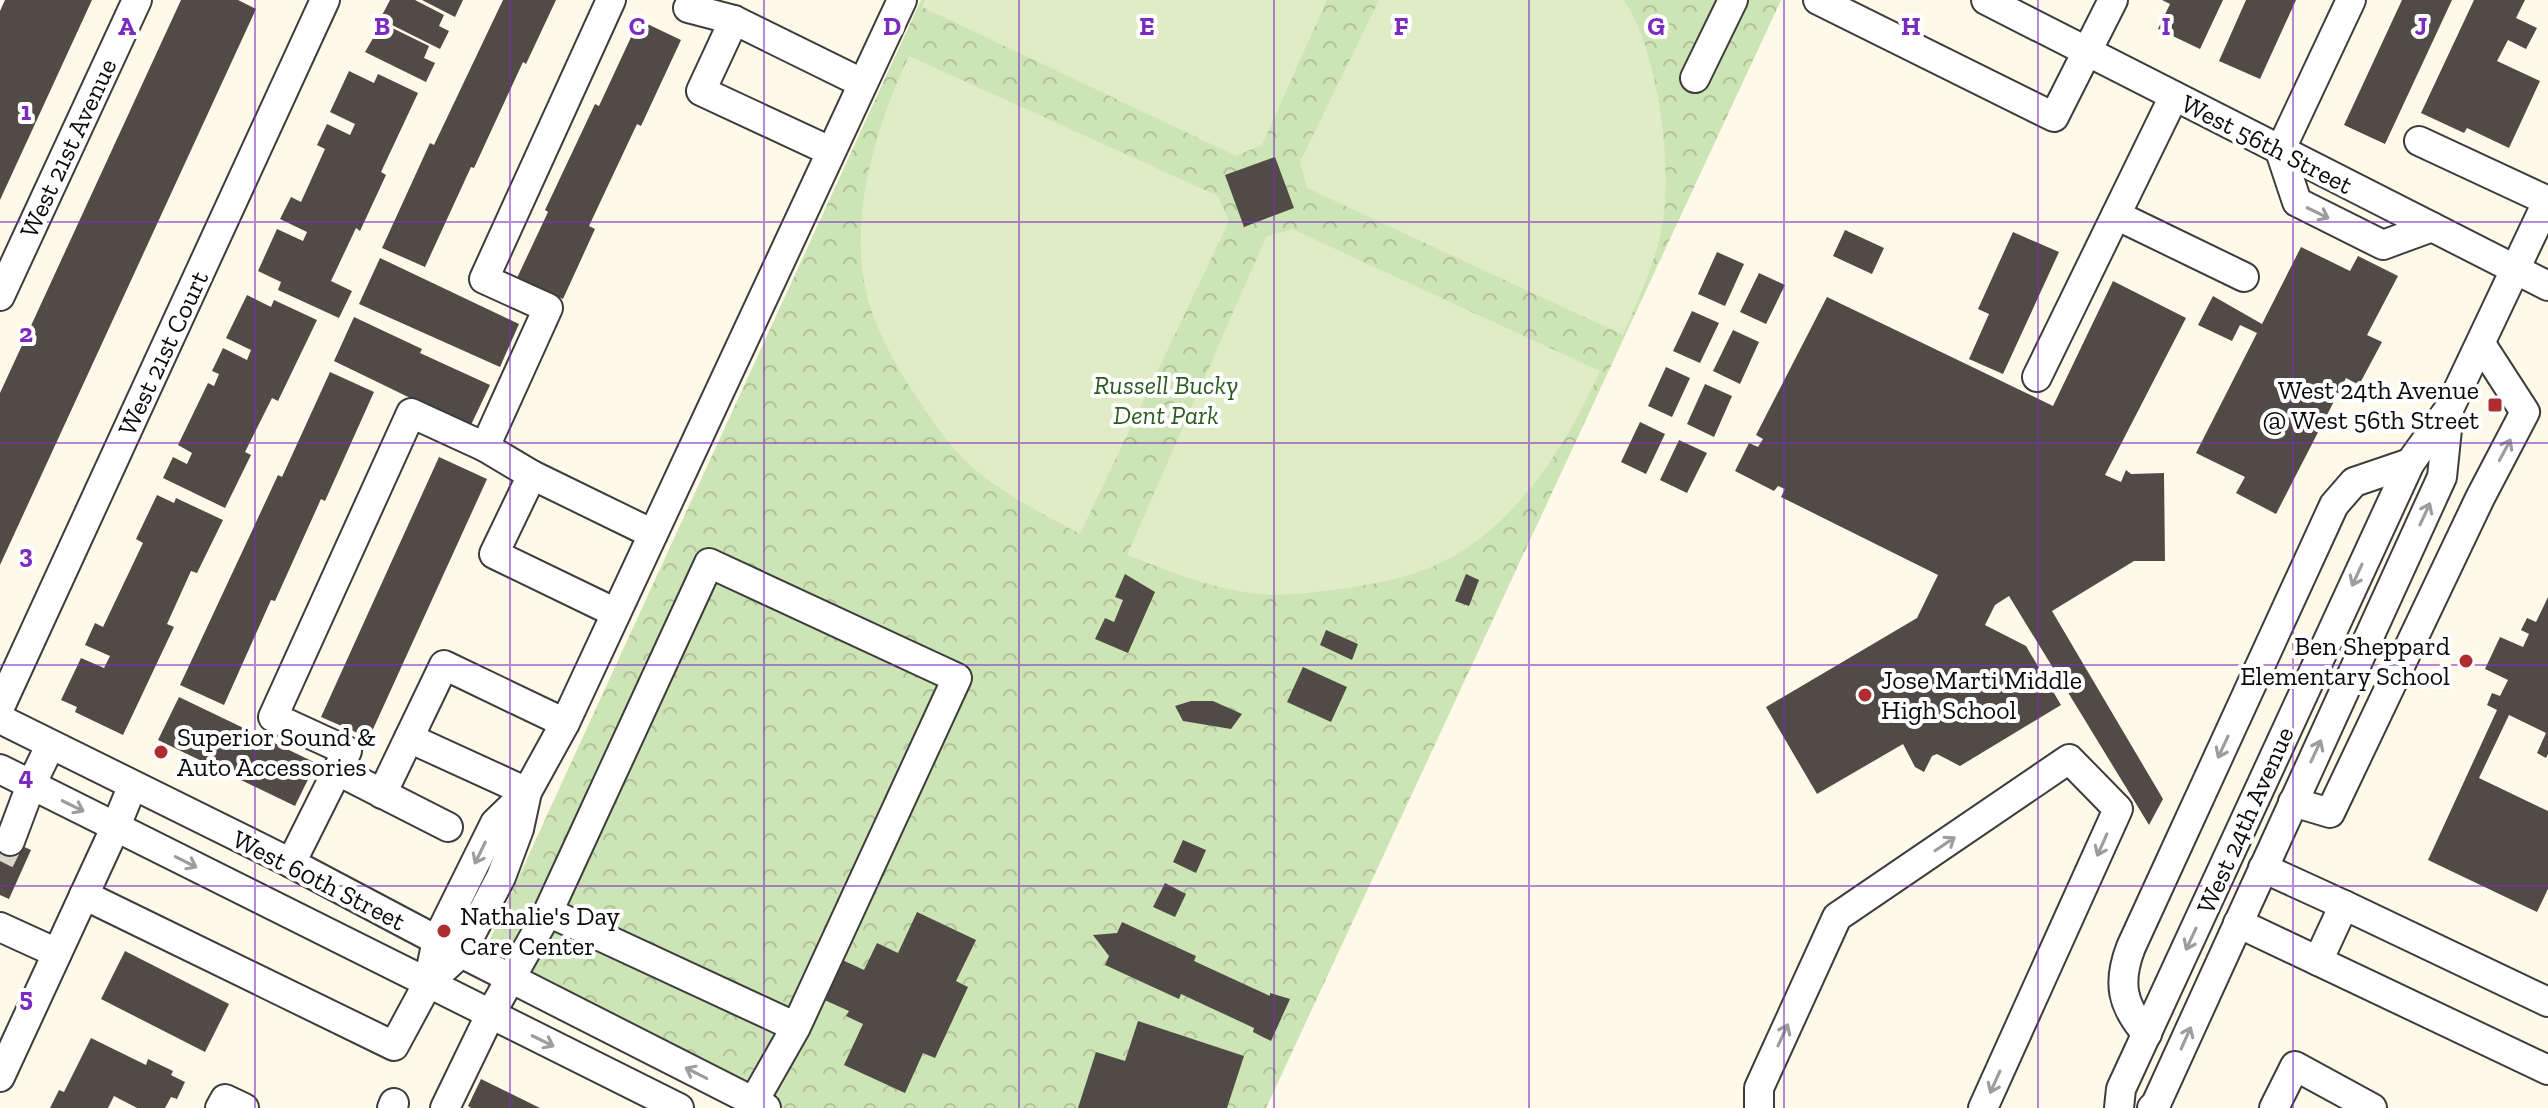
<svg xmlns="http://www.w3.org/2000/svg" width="2548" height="1108" font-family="'Zilla Slab',serif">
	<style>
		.park { fill: url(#park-crowns) }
		.pitch { fill: #dfecc6 }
		.building { fill: #514b47 }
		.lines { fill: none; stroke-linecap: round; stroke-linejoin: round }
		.minor-tunnel { stroke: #d9d5c7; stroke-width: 28; stroke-dasharray: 28 14; stroke-linecap: butt }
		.minor-casing { stroke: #3d3d3d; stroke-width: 32 }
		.minor { stroke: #fff; stroke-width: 28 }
		.oneway { stroke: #9d9d9d }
		.grid { fill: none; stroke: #7b2cbf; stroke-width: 2; stroke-opacity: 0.55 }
		.poi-dot { fill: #af2c31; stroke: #fff; stroke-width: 3 }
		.labels { text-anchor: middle; stroke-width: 8; stroke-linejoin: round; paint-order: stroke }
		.street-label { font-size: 26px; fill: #0a0a0a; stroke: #fff }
		.park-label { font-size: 26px; font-style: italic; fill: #2b5b20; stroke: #fff }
		.poi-label { font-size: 26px; fill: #0a0a0a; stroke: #fff; text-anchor: start }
		.grid-label { font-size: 26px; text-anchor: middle; font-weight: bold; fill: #7b2cbf; stroke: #fff; stroke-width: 8; stroke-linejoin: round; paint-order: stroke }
	</style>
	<defs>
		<pattern id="park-crowns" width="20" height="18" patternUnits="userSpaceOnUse" patternTransform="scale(2)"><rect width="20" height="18" fill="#cde4b5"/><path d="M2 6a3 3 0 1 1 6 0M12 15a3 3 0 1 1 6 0" fill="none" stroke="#afc29a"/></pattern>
	</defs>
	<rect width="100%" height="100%" fill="#fef9e8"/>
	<!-- park -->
	<polygon class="park" points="921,0 1781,0 1266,1108 756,1108 476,970"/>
	<!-- pitch -->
	<g class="pitch">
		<polygon points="925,0 1327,0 1262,145 1236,156 922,7"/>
		<path d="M1379,0h245c33,48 47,156 40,214 -5,42 -25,83 -41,121l-316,-147 -7,-26z"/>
		<path d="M909,56l309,140 11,25 -149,313c-37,-20 -76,-39 -108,-67 -23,-20 -40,-47 -57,-72 -20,-31 -41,-67 -49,-104 -17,-77 10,-165 43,-235z"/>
		<path d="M1292,229l308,142c-30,69 -82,151 -150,187 -32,18 -74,26 -110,31 -30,4 -62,8 -91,4 -42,-6 -83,-23 -122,-38l139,-318z"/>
	</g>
	<!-- building -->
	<g class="building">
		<polygon points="5,0 92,0 0,200 0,11"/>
		<polygon points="181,0 238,0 256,9 0,565 0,393"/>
		<polygon points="390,0 415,0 444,15 439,26 449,31 440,49 380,19"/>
		<polygon points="422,0 463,0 455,17"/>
		<polygon points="503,0 556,0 526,64 523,62 474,168 471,167 425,267 382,248 430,143 434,145"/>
		<polygon points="2162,0 2223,0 2200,49 2158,29 2170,4"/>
		<polygon points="2246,0 2296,0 2260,79 2219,61"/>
		<polygon points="2402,0 2452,0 2385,144 2344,125"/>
		<polygon points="2474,0 2525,0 2516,18 2537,28 2526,49 2508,40 2497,61 2540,81 2509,148 2467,128 2464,133 2421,113"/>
		<polygon points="639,20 681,40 641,126 637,124 589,226 595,229 563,299 517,278 548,212 545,210 595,104 599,106"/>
		<polygon points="382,23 429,46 424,58 435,63 426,82 365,52"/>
		<polygon points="349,71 374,83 378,74 418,93 381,172 386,175 360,231 356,228 331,281 352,291 339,318 278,290 281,282 258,271 277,229 303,241 307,232 280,219 291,197 301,202 325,149 317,145 327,124 350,135 355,124 330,112"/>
		<polygon points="1275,157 1294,208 1244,227 1225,175"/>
		<polygon points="1845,230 1884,248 1872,274 1833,256"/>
		<polygon points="2013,232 2059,252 2003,374 1969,359 1989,314 1978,309"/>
		<polygon points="2301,247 2350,271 2358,256 2398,276 2367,335 2382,342 2359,385 2346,378 2276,514 2236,493 2245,477 2196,453 2257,333 2240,325 2232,341 2198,325 2213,296 2262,324"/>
		<polygon points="1717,252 1744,264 1725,306 1698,294"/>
		<polygon points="380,258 519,324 500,367 359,304"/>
		<polygon points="1759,273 1785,285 1766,324 1740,312"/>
		<polygon points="2113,281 2186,318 2105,475 2121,482 2126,470 2131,474 2164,473 2165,561 2134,561 2052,611 2163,799 2149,825 2009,596 1995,605 1985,625 2026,646 2061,705 1960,766 1937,754 1932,756 1924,772 1915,767 1903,744 1817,794 1766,707 1917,618 1938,575 1781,497 1785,489 1778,486 1774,491 1735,471 1749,443 1758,447 1763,439 1756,435 1827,297 2053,406"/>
		<polygon points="247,295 271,307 274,300 317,320 278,401 272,398 245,452 251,455 225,508 163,478 173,457 187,464 192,453 178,445 208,383 214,386 219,374 212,371 223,348 247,360 251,350 226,338"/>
		<polygon points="1692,311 1719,323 1700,363 1673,351"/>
		<polygon points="354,317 422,349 420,353 490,385 470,427 334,361"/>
		<polygon points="1733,330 1759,342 1740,384 1713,371"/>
		<polygon points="1666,367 1690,378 1672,417 1648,406"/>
		<polygon points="330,372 374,392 325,501 321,499 275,601 271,600 224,705 180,685 278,475 282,477"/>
		<polygon points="1705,384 1732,396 1714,437 1687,424"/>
		<polygon points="1640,422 1665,434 1646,474 1621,462"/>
		<polygon points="1679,440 1707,453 1687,493 1660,480"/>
		<polygon points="439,457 487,479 369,738 321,717"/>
		<polygon points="157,495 174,503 176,498 223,520 197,573 191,571 167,624 174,627 123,735 75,712 77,707 61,700 81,658 104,668 110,656 85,645 95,623 103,627 143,543 136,539"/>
		<polygon points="1125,574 1155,592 1128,653 1095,639 1105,618 1114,622 1123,600 1115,597"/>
		<polygon points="1466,574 1479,580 1469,606 1455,601"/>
		<polygon points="2548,597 2548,754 2546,758 2537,753 2546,733 2509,715 2479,778 2548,811 2548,889 2537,912 2428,860 2497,710 2487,705 2492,693 2500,696 2508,680 2485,669 2500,637 2523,647 2529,634 2521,630 2527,618 2536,622"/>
		<polygon points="1326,630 1358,644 1352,660 1320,645"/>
		<polygon points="1303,667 1347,687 1331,722 1287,702"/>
		<polygon points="179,697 316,763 295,806 158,740"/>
		<polygon points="1191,701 1213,701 1242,714 1231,729 1183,721 1175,706"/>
		<polygon points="0,836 31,850 9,899 0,895"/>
		<polygon points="1183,840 1206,850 1196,873 1173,862"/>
		<polygon points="1165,883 1186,894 1175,917 1153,907"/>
		<polygon points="917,912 976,940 956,981 968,987 935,1058 923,1053 905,1093 844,1065 863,1024 846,1016 849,1011 820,998 838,958 864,970 877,943 898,953"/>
		<polygon points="1122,922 1196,956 1194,961 1270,996 1270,993 1290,999 1271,1041 1253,1032 1254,1028 1181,994 1179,999 1105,965 1109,956 1093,935 1117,933"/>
		<polygon points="125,951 229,1004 205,1052 101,999"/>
		<polygon points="1138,1021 1244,1056 1227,1108 1078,1108 1096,1052 1125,1061"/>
		<polygon points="91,1038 146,1065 148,1059 173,1071 171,1075 185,1082 177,1099 171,1097 165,1108 137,1108 114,1096 108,1108 50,1108 59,1090 64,1092"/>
		<polygon points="481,1079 540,1108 471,1108 468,1106"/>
	</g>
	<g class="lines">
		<!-- minor-tunnel -->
		<polyline class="minor-tunnel" points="0,861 10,841"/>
		<!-- minor casing -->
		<g class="minor-casing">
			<g id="minor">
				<polyline points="1818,0 2054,117 2113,0"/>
				<polyline points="1986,0 2548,286"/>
				<polyline points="2351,0 2280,151 2297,202 2383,245 2432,227"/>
				<polyline points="688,8 734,20"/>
				<polyline points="1695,78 1733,0"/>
				<polyline points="2419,141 2548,201"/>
				<polyline points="830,151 701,91 734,20 862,83"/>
				<polyline points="2116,215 2244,277"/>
				<polyline points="0,296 137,0"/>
				<polyline points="2037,377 2174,96"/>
				<polyline points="485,447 532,475"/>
				<polyline points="616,613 494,554 532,475 653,534"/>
				<polyline points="0,707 325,0"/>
				<polyline points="0,719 291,863 461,953 766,1108"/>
				<polyline points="409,738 527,792"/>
				<polyline points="0,769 679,1108"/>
				<polyline points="338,771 448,827"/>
				<polyline points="382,794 444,665 565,723"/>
				<polyline points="2293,802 2330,813 2480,498 2525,412 2481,344"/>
				<polyline points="10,841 31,785 50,746"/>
				<polyline points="291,863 347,751 273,717 411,413 485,447 548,308 484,279 611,0"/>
				<polyline points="2263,868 2344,905"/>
				<polyline points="84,895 394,1046 428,983 437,940 495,823 527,792"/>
				<polyline points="2238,923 2548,1070"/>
				<polyline points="0,927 57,953"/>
				<polyline points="2318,961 2344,905 2548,1002"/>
				<polyline points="428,983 461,953 501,877 519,829 527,792 565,723 902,0"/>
				<path d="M2147,1034c-25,-28 -30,-51 -16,-87l203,-442 20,-23 56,-19"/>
				<polyline points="0,1077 116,826 132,787"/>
				<polyline points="220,1108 225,1099 244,1108"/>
				<polyline points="392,1108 394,1103"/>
				<polyline points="445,1108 490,1015 548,912"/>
				<polyline points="750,1108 796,1027 957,678 709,563 548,912 796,1027"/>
				<polyline points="1759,1108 1759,1088 1837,917 2069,759 2118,809 1983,1108"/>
				<polyline points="2119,1108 2121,1089 2410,463 2449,409 2548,200"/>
				<polyline points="2152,1108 2156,1104 2442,477 2449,410"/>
				<polyline points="2274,1108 2295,1066 2372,1108"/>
			</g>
		</g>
		<!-- minor -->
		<use href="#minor" class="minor"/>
	</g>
	<!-- one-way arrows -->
	<defs><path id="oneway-shaft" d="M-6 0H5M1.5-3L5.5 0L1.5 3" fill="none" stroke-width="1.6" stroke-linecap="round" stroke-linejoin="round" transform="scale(2)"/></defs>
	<g class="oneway">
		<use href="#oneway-shaft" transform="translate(2318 213) rotate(26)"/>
		<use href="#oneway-shaft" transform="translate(2505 450) rotate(-62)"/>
		<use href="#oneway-shaft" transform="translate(2425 514) rotate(-65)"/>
		<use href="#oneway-shaft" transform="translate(2357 575) rotate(115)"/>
		<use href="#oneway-shaft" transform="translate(2223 747) rotate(115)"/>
		<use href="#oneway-shaft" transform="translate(2316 751) rotate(-65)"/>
		<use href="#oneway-shaft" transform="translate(73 806) rotate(26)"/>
		<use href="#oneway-shaft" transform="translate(1945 844) rotate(-34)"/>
		<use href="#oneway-shaft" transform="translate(2102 845) rotate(114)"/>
		<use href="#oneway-shaft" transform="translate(480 853) rotate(116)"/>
		<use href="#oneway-shaft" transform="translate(186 862) rotate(27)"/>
		<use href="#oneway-shaft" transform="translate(2191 939) rotate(115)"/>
		<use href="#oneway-shaft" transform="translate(1783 1035) rotate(-65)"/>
		<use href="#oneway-shaft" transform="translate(2186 1038) rotate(-66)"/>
		<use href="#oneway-shaft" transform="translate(543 1041) rotate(26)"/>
		<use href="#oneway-shaft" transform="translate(696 1073) rotate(-153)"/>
		<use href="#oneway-shaft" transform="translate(1995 1082) rotate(114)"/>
	</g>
	<!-- grid -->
	<path class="grid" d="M255,0v1108M510,0v1108M764,0v1108M1019,0v1108M1274,0v1108M1529,0v1108M1784,0v1108M2038,0v1108M2293,0v1108M0,222h2548M0,443h2548M0,665h2548M0,886h2548"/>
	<!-- markers -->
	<g class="poi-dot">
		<rect x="2487" y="397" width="16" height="16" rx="4"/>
		<circle cx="2466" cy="661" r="8"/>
		<circle cx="1865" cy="695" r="8"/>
		<circle cx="161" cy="752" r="8"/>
		<circle cx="444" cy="931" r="8"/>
	</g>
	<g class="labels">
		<!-- street labels -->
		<g class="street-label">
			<text transform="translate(2267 144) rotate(27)" y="9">West 56th Street</text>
			<text transform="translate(68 148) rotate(-65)" y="9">West 21st Avenue</text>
			<text transform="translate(163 353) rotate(-65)" y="9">West 21st Court</text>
			<text transform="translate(2245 820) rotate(-66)" y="9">West 24th Avenue</text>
			<text transform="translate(319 880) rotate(27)" y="9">West 60th Street</text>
		</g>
		<!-- park labels -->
		<g class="park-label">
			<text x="1166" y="394">Russell Bucky<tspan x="1166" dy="30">Dent Park</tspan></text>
		</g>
		<!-- poi labels -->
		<g class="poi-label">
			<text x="2479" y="399" text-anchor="end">West 24th Avenue<tspan x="2479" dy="30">@ West 56th Street</tspan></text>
			<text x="2450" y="655" text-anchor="end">Ben Sheppard<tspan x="2450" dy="30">Elementary School</tspan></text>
			<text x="1881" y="689">Jose Marti Middle<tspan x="1881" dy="30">High School</tspan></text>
			<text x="177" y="746">Superior Sound &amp;<tspan x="177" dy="30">Auto Accessories</tspan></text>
			<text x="460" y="925">Nathalie's Day<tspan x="460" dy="30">Care Center</tspan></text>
		</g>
	</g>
	<g class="grid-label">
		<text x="127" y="35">A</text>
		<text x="382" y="35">B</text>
		<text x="637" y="35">C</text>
		<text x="892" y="35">D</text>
		<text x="1147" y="35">E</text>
		<text x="1401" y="35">F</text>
		<text x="1656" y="35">G</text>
		<text x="1911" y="35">H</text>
		<text x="2166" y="35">I</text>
		<text x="2421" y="35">J</text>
		<text x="26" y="120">1</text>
		<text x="26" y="342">2</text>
		<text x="26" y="563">3</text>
		<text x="26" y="785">4</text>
		<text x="26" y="1006">5</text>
	</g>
</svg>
